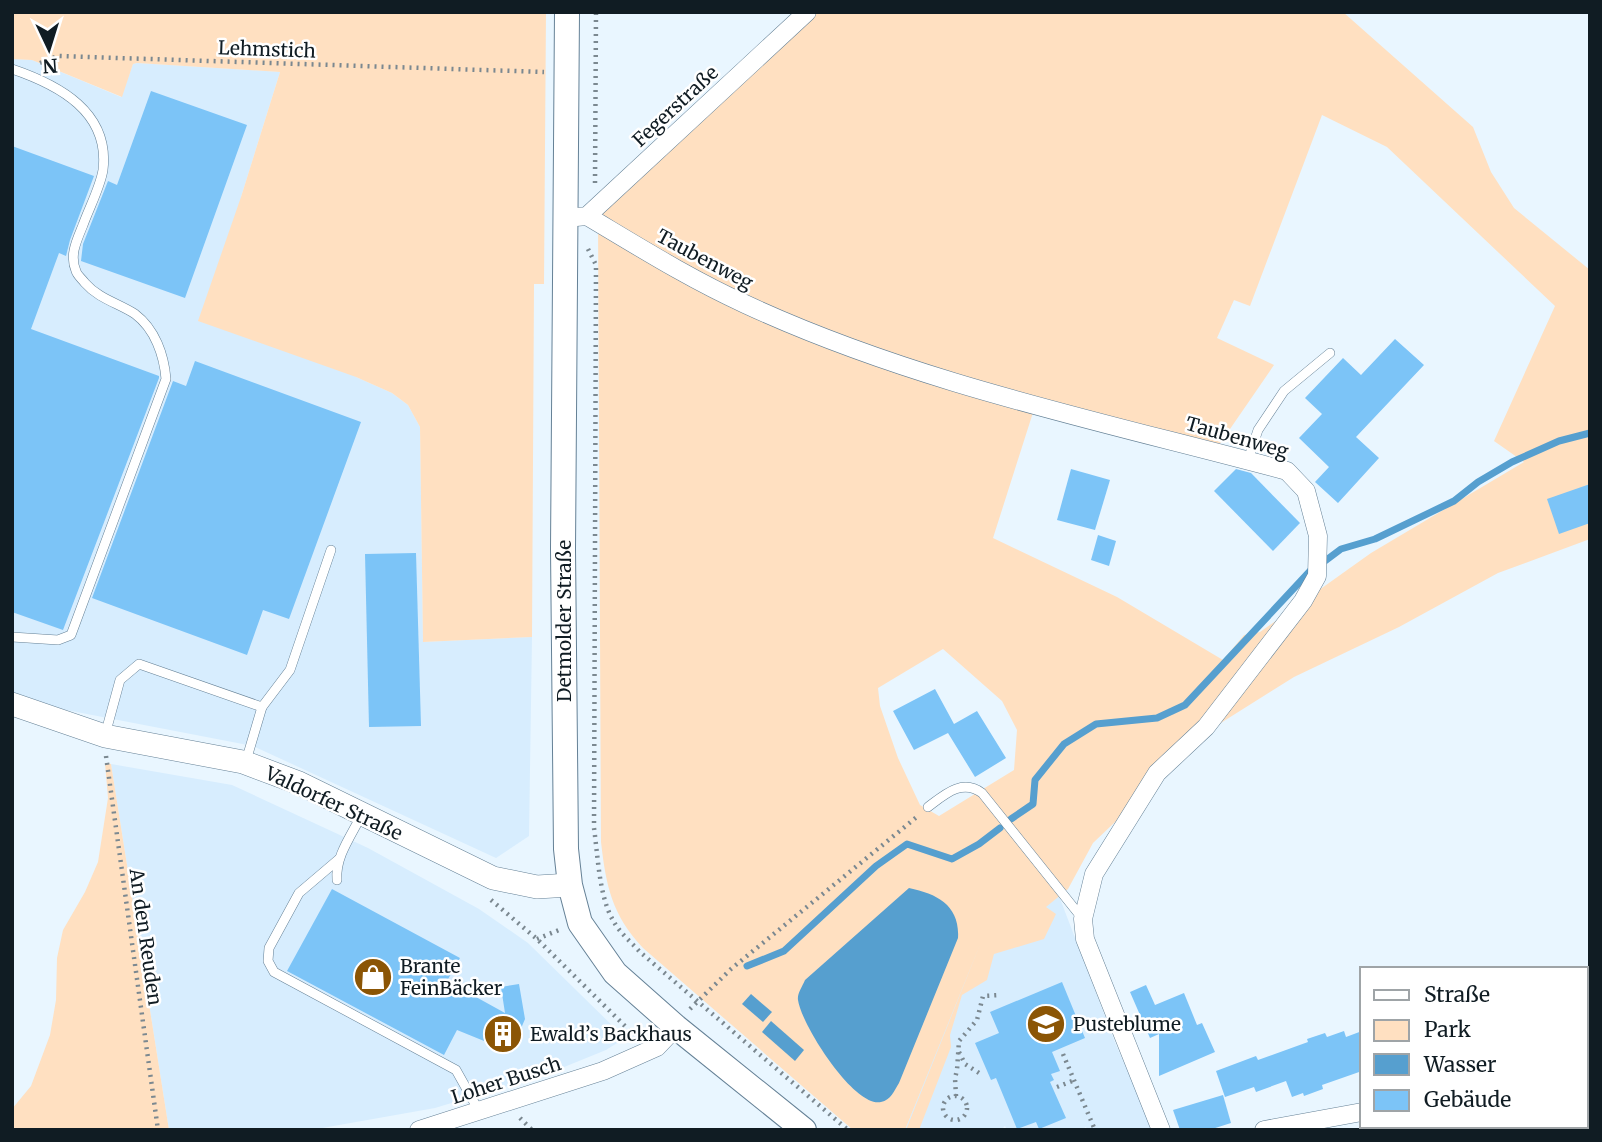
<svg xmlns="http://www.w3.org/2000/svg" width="1602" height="1142" font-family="Merriweather,serif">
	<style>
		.built { fill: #d7edfe }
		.green { fill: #ffe0c1; fill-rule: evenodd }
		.water { fill: #569fcf }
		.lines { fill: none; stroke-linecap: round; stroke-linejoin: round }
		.stream { stroke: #569fcf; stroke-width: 7 }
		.building { fill: #7cc4f7 }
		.service-casing { stroke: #658196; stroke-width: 10 }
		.minor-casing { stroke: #658196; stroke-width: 19 }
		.tertiary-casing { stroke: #658196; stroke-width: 24 }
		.secondary-casing { stroke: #658196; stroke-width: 26 }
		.path { stroke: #7b8890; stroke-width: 4.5; stroke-dasharray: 2 5; stroke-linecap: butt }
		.service { stroke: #fff; stroke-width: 9 }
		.minor { stroke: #fff; stroke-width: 18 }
		.tertiary { stroke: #fff; stroke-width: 23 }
		.secondary { stroke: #fff; stroke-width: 24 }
		.labels { text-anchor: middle; stroke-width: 5; stroke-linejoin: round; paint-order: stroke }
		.street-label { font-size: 19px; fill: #101c23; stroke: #fff }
		.poi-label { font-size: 19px; fill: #101c23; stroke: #fff; text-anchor: start }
	</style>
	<rect width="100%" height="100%" fill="#e9f6ff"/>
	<!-- built -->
	<g class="built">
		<polygon points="12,59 32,60 121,97 133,64 137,63 280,72 241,197 356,377 392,393 408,405 420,427 423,642 532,637 529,836 496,858 253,746 61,709 12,694"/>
		<polygon points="111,764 232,785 368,848 479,909 528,943 625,1038 606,1050 547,1074 435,1108 311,1130 169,1130"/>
		<polygon points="1059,896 1116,1045 1154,1130 1087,1130 1086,1127 1080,1130 1007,1130 1005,1126 1001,1130 905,1130 979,943 1012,932"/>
	</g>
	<!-- green -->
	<g class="green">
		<polygon points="12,12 546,12 544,284 534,284 532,637 423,642 420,427 408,405 392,393 356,377 198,321 241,197 280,72 137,63 133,64 122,97 32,60 12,59"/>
		<path d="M814,12h529l130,115 18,45 23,36 76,62v269l-92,34 -99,54 -105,50 -78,49 -123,117 -25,46 -22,18 10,7 -12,25 -50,15 -7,26 -25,15 -12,40 1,12 -32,83h-13l75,-188 -76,188h-52l-210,-182c-31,-33 -37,-62 -42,-106l-3,-624 152,-149zM1322,115l65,32 168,159 -61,135 30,21 -153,91 -111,79 -16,3 -21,25 -106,-63 -124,-59 44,-138 182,45 55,-80 -57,-27 17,-38 16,6zM943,649l59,52 15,29 -3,40 -75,46 -19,-11 -22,-47 -18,-52 -2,-18z"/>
		<polygon points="105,763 111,764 169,1130 12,1130 12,1109 31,1086 50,1035 56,1000 57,958 63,930 85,892 98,862 108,798"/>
	</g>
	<!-- water -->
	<g class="water">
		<path d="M909,888c29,6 51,18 49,50l-59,145c-5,8 -8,17 -18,19 -27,6 -80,-78 -83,-102 -1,-6 4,-13 7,-20z"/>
		<polygon points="751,994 772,1012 763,1022 742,1004"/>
		<polygon points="771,1021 804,1050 795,1061 762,1032"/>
	</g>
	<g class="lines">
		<!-- stream -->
		<g class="stream">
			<polyline points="1325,561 1341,549 1375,539 1454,501 1478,482 1512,462 1559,441 1590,433"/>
			<polyline points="1011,819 1033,804 1035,780 1064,744 1096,724 1157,718 1185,705 1311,570"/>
			<polyline points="747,966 784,951 876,866 907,844 952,859 979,844 1000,828"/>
		</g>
	</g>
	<!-- building -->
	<g class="building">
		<polygon points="151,91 247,125 185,298 81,261 83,244 108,181 117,185"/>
		<polygon points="12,146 94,176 70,240 66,256 59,253 31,329 159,376 159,378 63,630 12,612"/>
		<polygon points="1395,339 1424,365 1356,437 1379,458 1338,503 1315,482 1329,467 1299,438 1322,414 1305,398 1343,358 1361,375"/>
		<polygon points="195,361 361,422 289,619 263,610 247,655 92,598 173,381 186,386"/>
		<polygon points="1071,469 1110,480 1095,530 1057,520"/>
		<polygon points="1236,469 1251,473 1300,523 1273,551 1214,491"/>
		<polygon points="1590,484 1590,523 1559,534 1547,499"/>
		<polygon points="1098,535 1116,541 1109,566 1091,560"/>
		<polygon points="416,553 421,726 369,727 365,554"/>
		<polygon points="935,689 954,724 977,711 1006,758 975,777 948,733 914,750 893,711"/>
		<polygon points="332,889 460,958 447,981 505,1013 501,987 519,984 525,1019 511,1052 457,1030 444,1055 287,971"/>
		<polygon points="1062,982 1085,1038 1052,1052 1060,1071 1051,1074 1054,1080 1050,1082 1066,1118 1039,1129 1036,1122 1017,1129 996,1078 991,1080 975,1043 999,1033 990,1012"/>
		<polygon points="1146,985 1155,1005 1184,993 1197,1025 1202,1023 1215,1052 1159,1076 1159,1034 1150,1038 1130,992"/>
		<polygon points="1344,1031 1346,1037 1362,1031 1362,1071 1322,1085 1323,1089 1304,1096 1303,1093 1292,1097 1286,1081 1256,1092 1254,1087 1225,1097 1216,1071 1256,1056 1258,1060 1308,1042 1307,1039 1325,1033 1327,1037"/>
		<polygon points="1223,1095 1231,1123 1209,1130 1180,1130 1173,1110"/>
	</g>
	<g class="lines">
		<!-- service casing -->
		<g class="service-casing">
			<g id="service">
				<path d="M12,69c47,16 98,43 91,101 -3,18 -14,38 -20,55 -6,15 -14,30 -7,46 1,4 6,8 9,12 14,16 33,20 50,31 20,15 29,41 31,65l-95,256 -13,5 -46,-3"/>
				<polyline points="1248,460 1258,430 1284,391 1330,353"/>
				<polyline points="105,735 120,680 139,664 262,707"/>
				<polyline points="246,761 262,707 290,670 331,550"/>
				<path d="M928,807c16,-12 34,-29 54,-14l100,125"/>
				<polyline points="339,859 299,893 269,948 268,961 274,972 456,1070 479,1111"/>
				<path d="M337,880c-2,-23 14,-44 24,-64"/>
				<polyline points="1429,1126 1430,1130"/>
			</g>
		</g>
		<!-- minor casing -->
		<g class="minor-casing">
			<g id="minor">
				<path d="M587,216c52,31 103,63 158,88 172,80 360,118 542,167l19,20 12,45 -1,40 -14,25 -97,126 -49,46 -63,101 -11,45 2,20 76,191"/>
				<polyline points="576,217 587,216 807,12"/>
				<polyline points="1586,1072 1590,1071"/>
				<polyline points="419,1130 603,1071 657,1047 676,1027"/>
				<polyline points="1264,1130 1362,1112"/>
			</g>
		</g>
		<!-- tertiary casing -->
		<g class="tertiary-casing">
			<polyline id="tertiary" points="12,704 105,736 243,762 299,783 493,878 537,887 570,885"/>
		</g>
		<!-- secondary casing -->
		<g class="secondary-casing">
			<polyline id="secondary" points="567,12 563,549 566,849 570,885 580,923 615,973 676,1027 804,1130"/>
		</g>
		<!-- path -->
		<g class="path">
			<polyline points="40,63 58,56 544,72"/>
			<polyline points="595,183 596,12"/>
			<path d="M588,249l8,16 -2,563c4,28 5,70 20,94 6,11 17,20 26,30l208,178"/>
			<polyline points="106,756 158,1130"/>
			<polyline points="491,900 537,939 629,1030 639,1036"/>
			<polyline points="537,939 559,930"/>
			<polyline points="690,1009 731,969 918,816"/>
			<polyline points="959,1052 965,1064 979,1073"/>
			<polyline points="1063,1054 1095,1130"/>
			<polyline points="1057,1087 1075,1080"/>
			<circle cx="955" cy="1108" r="12"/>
			<polyline points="956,1096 955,1078 957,1070 959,1041 977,1020 983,996 1000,995"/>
			<polyline points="520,1118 532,1130"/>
		</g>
		<!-- service -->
		<use href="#service" class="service"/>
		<!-- minor -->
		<use href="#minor" class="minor"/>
		<!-- tertiary -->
		<use href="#tertiary" class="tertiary"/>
		<!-- secondary -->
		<use href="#secondary" class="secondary"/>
	</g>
	<!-- icons -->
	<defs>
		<g id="shop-disc" transform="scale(2.0125)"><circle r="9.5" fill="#8b5505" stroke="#fff"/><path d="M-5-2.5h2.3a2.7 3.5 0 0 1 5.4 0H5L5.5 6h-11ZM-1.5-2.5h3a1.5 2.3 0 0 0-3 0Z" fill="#fff"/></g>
		<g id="school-disc" transform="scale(2.0125)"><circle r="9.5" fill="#8b5505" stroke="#fff"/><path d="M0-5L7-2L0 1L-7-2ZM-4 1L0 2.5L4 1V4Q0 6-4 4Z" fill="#fff"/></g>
		<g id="building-disc" transform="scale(2.0125)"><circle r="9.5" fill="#8b5505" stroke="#fff"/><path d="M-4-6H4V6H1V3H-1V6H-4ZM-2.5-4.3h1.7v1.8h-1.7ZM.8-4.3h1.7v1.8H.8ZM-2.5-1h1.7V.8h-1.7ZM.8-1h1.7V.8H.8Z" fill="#fff"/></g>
	</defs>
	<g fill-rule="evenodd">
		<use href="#shop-disc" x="373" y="977"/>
		<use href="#school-disc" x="1046" y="1024"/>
		<use href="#building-disc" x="503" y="1034"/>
	</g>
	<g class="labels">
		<!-- street labels -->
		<g class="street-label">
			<text transform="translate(267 49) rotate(2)" y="7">Lehmstich</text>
			<text transform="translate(675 106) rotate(-43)" y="7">Fegerstraße</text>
			<text transform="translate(705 259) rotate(28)" y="7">Taubenweg</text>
			<text transform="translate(1237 437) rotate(16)" y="7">Taubenweg</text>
			<text transform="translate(564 621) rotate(-90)" y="7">Detmolder Straße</text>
			<text transform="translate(334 803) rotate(25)" y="7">Valdorfer Straße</text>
			<text transform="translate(146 937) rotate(82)" y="7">An den Reuden</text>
			<text transform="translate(506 1080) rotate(-18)" y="7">Loher Busch</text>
		</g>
		<!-- poi labels -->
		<g class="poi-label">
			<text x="400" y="973">Brante<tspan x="400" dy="22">FeinBäcker</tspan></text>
			<text x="1073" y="1031">Pusteblume</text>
			<text x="530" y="1041">Ewald’s Backhaus</text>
		</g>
	</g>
	<!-- border -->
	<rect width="1602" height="1142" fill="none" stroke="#101c23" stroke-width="28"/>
	<!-- legend -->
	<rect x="1360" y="967" width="228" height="161" fill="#ffffff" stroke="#9fa4a7" stroke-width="2"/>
	<rect x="1374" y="990" width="35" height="10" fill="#ffffff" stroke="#9fa4a7" stroke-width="2"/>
	<text x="1424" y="1002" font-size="21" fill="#101c23">Straße</text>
	<rect x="1374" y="1020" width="35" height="21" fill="#ffe0c1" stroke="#9fa4a7" stroke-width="2"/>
	<text x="1424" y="1037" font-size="21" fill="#101c23">Park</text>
	<rect x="1374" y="1054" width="35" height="21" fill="#569fcf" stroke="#9fa4a7" stroke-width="2"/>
	<text x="1424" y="1072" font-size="21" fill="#101c23">Wasser</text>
	<rect x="1374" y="1090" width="35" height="21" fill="#7cc4f7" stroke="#9fa4a7" stroke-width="2"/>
	<text x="1424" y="1107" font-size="21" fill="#101c23">Gebäude</text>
	<!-- north arrow -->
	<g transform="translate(49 49) rotate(176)" stroke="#ffffff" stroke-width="5" paint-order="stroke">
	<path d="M0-5L12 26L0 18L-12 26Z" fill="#101c23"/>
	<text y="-10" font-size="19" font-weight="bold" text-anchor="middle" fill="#101c23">N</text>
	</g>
</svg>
